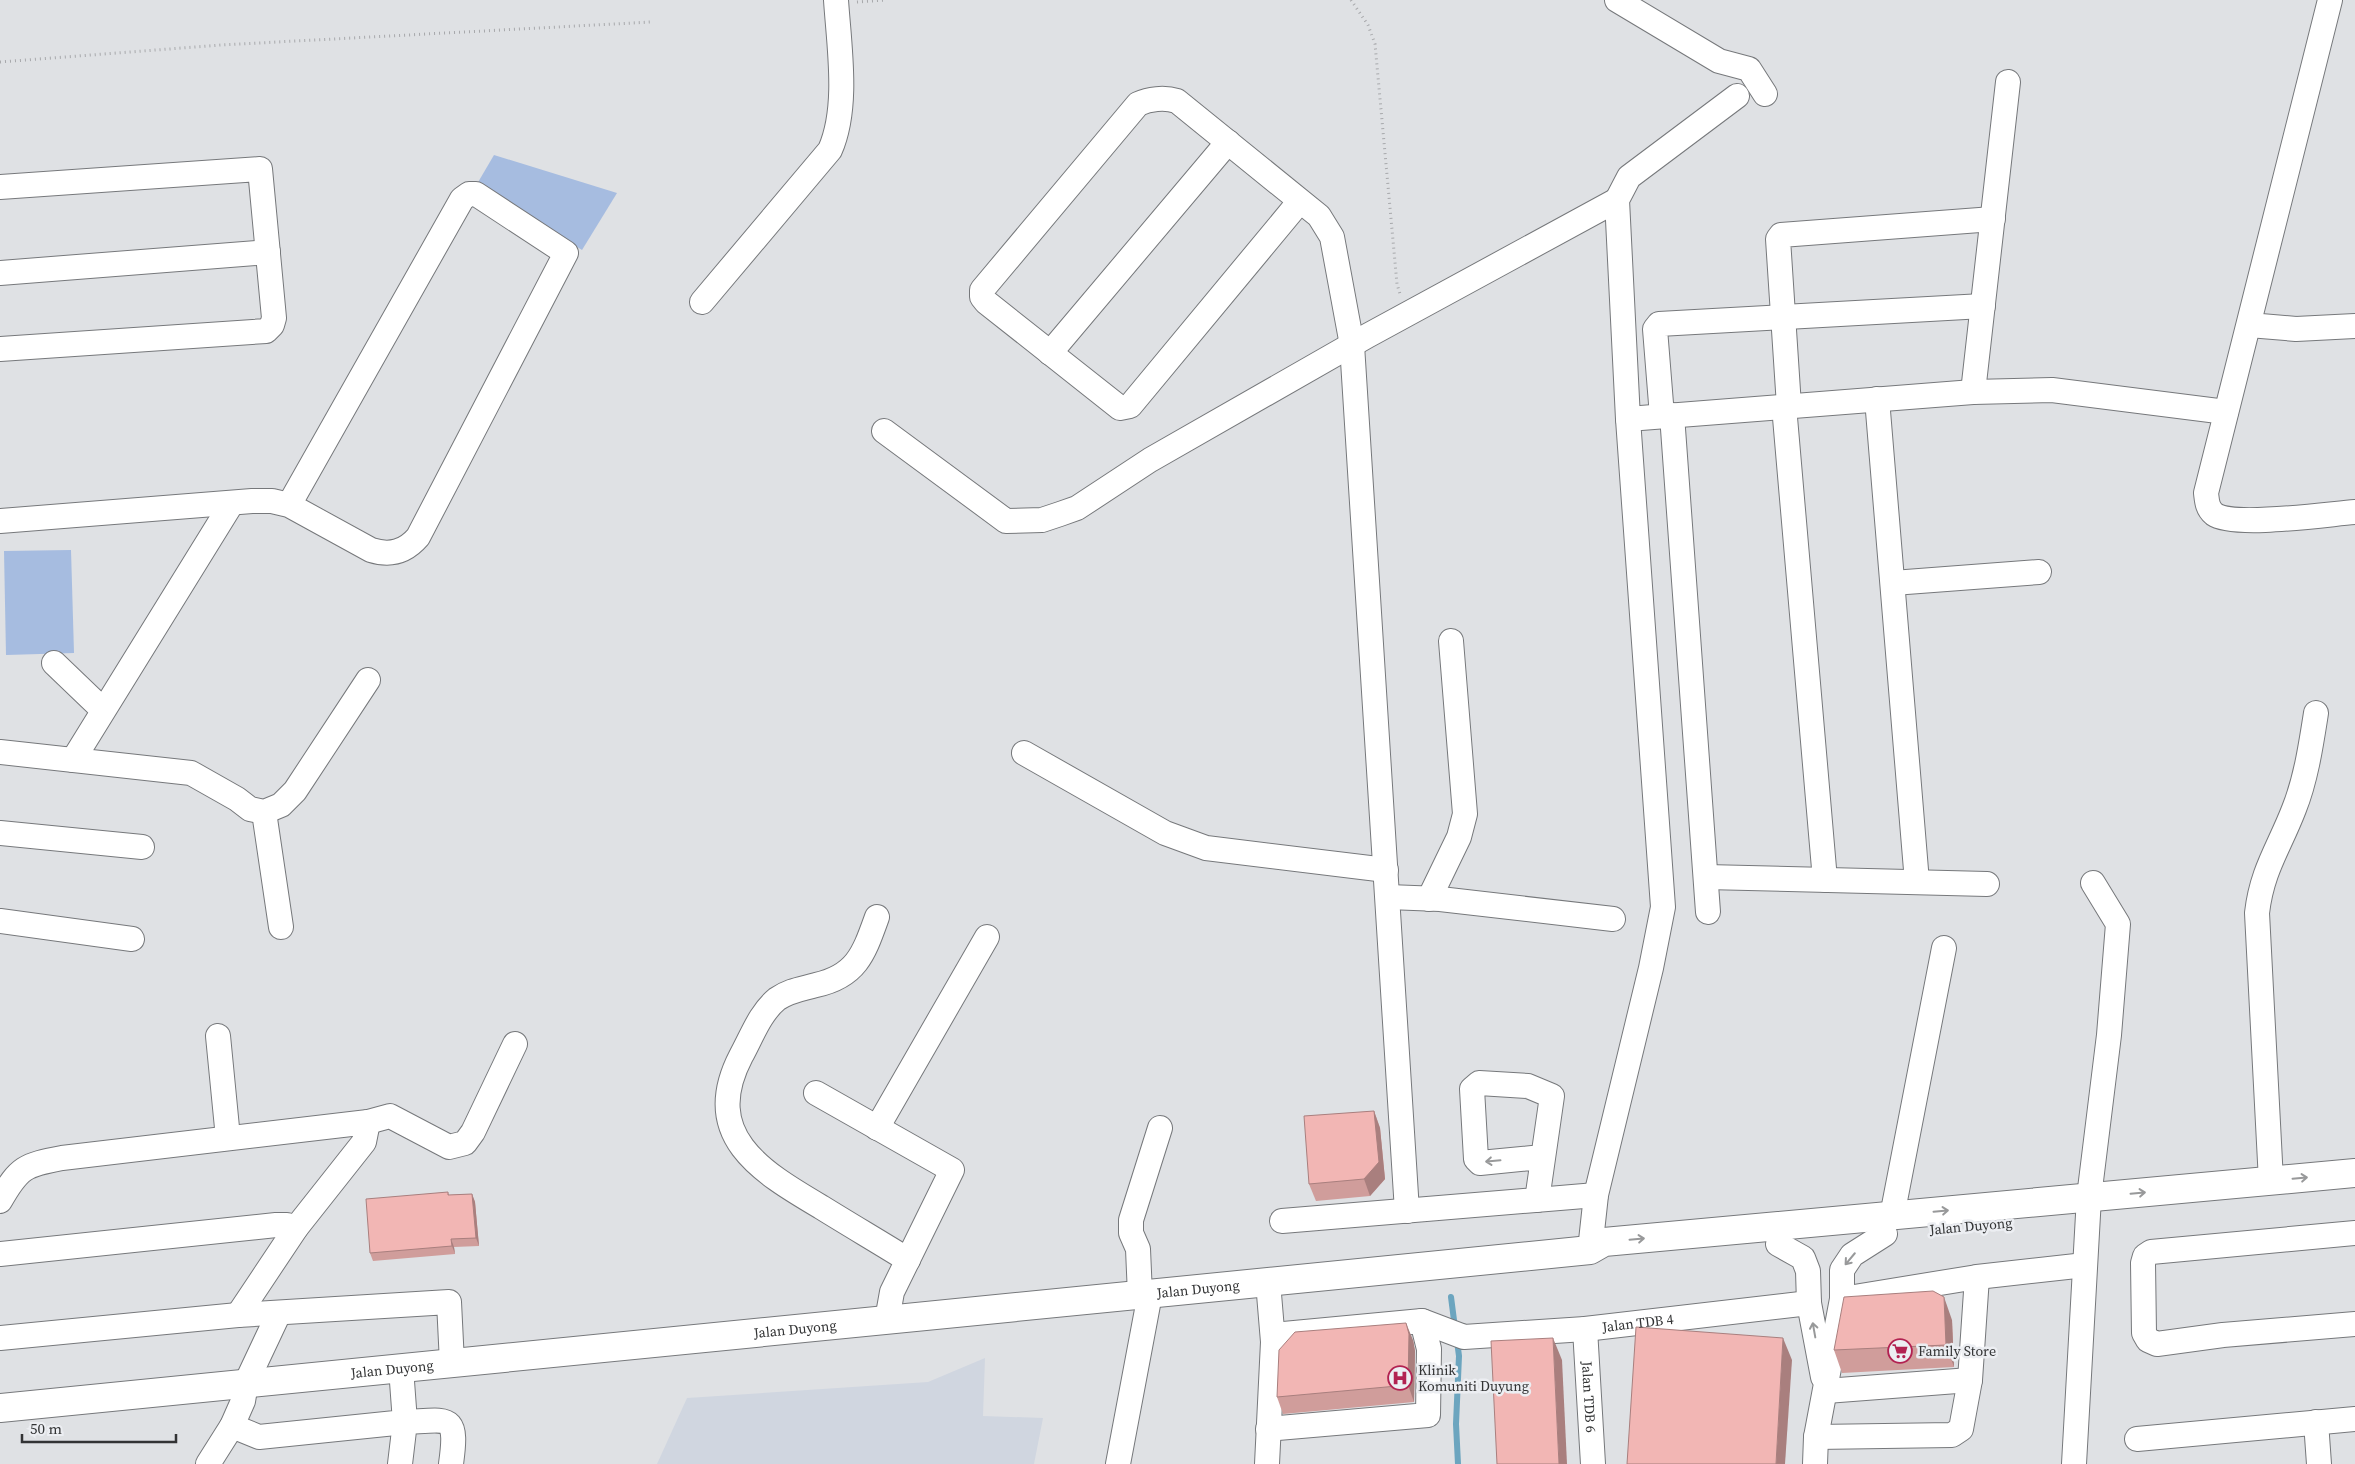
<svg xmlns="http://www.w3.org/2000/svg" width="2355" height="1464" font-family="'Source Serif 4',serif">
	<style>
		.built { fill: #d0d6e0 }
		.green { fill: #a6bce0 }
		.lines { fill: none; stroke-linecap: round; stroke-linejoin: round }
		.stream { stroke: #6ca5bf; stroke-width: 6 }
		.minor-casing { stroke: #76787b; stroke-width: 26 }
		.major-casing { stroke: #76787b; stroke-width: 30 }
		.path { stroke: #a7a8ab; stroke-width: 3; stroke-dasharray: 1 4; stroke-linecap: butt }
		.minor { stroke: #fff; stroke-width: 24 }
		.major { stroke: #fff; stroke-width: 28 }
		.wall { fill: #d09d9b }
		.shaded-wall { fill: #a97f7e }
		.building { fill: #f2b6b4; stroke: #a97f7e }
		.oneway { stroke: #98999a }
		.labels { text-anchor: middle; stroke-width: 5; stroke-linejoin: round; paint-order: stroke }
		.street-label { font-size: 14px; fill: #323334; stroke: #eceef2 }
		.poi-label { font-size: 14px; fill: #323334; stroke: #eceef2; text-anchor: start }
	</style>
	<rect width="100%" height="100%" fill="#dfe1e4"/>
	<!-- built -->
	<polygon class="built" points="985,1358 983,1416 1043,1418 1034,1464 657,1464 687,1398 928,1382"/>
	<!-- green -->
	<g class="green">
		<polygon points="494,155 617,193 582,250 477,184"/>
		<polygon points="71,550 74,653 6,655 4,551"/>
	</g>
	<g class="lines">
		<!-- stream -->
		<g class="stream">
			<polyline points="1451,1297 1455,1328"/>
			<polyline points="1457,1341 1459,1356 1456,1424 1458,1464"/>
		</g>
		<!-- minor casing -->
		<g class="minor-casing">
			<g id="minor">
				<polyline points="1617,0 1719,61 1749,69 1765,94"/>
				<path d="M2330,0l-124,493c1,8 1,15 8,21 20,14 114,0 141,-2"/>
				<polyline points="0,187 260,169 274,318 272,325 266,331 0,349"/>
				<path d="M1300,201l-170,205 -10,2 -134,-106 -4,-5v-7l156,-186c11,-5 26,-7 39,-3l142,115 13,21 20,108 55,866"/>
				<polyline points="0,273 268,252"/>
				<path d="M702,302l128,-152c19,-43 9,-104 6,-150"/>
				<polyline points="2249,325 2296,329 2355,326"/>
				<polyline points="1050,353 1228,142"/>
				<polyline points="1973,392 2008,82"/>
				<polyline points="1877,399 1917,882"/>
				<polyline points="1784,406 1825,880"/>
				<polyline points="1789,406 1778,239 1781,235 1993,219"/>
				<polyline points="1672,415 1708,912"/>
				<polyline points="1662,416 1655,329 1659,324 1983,306"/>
				<polyline points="1628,419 1973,392 2052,390 2226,412"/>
				<polyline points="884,431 1006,521 1042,520 1060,514 1077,508 1150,460 1367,336 1617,200"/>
				<path d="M0,521l252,-20h20l17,4 82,45c19,6 34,2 47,-13l148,-284 -90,-59h-7l-7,5 -173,306"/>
				<polyline points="1893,583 2039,572"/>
				<polyline points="54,663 103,710"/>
				<polyline points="0,752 191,773 237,799 250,809 264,812 281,805 295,791 368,680"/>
				<polyline points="1024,753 1165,833 1206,848 1386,870"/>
				<polyline points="73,760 232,503"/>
				<polyline points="264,812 281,927"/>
				<polyline points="0,833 142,847"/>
				<polyline points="1706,877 1987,884"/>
				<polyline points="1388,897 1440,899 1613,919"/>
				<polyline points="1429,899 1459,837 1465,814 1451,641"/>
				<path d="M877,917c-13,36 -20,59 -61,68 -14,4 -26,5 -39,14 -17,14 -25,37 -36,57 -41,79 19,115 80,151 29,18 58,35 87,53"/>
				<polyline points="0,921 132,939"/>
				<polyline points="218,1036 228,1138"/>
				<polyline points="816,1093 952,1170 892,1292 887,1320"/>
				<polyline points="877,1128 987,937"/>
				<path d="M2271,1181l-14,-268c5,-43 22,-65 37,-104 12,-30 17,-64 22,-96"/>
				<polyline points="1537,1200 1552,1096 1528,1086 1479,1083 1472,1089 1476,1159 1480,1163 1542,1157"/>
				<path d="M0,1201c19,-34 25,-36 62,-43l306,-36 22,-6 59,31 16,-4 8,-11 42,-88"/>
				<polyline points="1892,1216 1944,948"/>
				<polyline points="1282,1221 1596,1195"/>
				<polyline points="2355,1233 2151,1252 2145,1256 2143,1263 2144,1333 2148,1340 2157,1344 2223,1335 2355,1324"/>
				<polyline points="1778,1244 1803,1258 1808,1271 1809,1303 1823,1377"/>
				<polyline points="1590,1250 1596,1195 1651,968 1663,907 1628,419 1617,200 1629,177 1737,96"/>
				<polyline points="0,1254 276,1225 287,1225 296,1228"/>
				<polyline points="1140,1295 1138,1249 1131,1233 1131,1220 1160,1128"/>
				<polyline points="1842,1299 1977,1277 2085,1265"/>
				<polyline points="238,1315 296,1228 364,1142 368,1122"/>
				<path id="s1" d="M1585,1329l8,135"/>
				<path id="s2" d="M1273,1335l149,-14 42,16 121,-8 224,-26"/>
				<polyline points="0,1338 238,1315 449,1302 452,1363"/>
				<polyline points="1826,1391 1970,1380"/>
				<polyline points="2316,1422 2319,1464"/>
				<polyline points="232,1426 259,1437 405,1422 401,1368"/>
				<polyline points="1268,1429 1428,1415 1429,1349 1422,1321"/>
				<polyline points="1816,1437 1952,1435 1961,1429 1970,1380 1977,1277"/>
				<polyline points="2137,1439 2355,1419"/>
				<polyline points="208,1464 232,1426 243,1401 246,1383 279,1313"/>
				<path d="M400,1464l5,-42c45,-2 53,-9 46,42"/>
				<polyline points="1118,1464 1150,1294"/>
				<polyline points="1267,1464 1273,1342 1268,1282"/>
				<polyline points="1815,1464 1816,1437 1842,1299 1842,1270 1852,1255 1885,1234"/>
				<polyline points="2074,1464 2089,1197 2109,1035 2118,924 2093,883"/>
			</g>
		</g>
		<!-- major casing -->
		<g class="major-casing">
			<g id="major">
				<path id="s3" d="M0,1408l1590,-158 14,-8 751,-69"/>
			</g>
		</g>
		<!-- path -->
		<g class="path">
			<polyline points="1351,0 1368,25 1375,44 1397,284 1400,294"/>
			<polyline points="857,2 886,0"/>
			<polyline points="0,62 221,45 651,22"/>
		</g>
		<!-- minor -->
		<use href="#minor" class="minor"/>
		<!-- major -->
		<use href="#major" class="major"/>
	</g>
	<!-- wall -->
	<g class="wall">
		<polygon points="1374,1111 1380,1128 1385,1179 1370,1196 1316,1201 1309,1184"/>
		<polygon points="448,1192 449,1195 472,1194 475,1202 479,1246 454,1247 455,1254 373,1261 370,1253"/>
		<polygon points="1952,1320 1954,1367 1842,1373 1834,1350"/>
		<polygon points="1413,1340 1415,1351 1414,1402 1283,1414 1277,1397"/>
	</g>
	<!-- shaded-wall -->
	<g class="shaded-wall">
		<polygon points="1374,1111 1380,1128 1385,1179 1370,1196 1364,1179"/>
		<polygon points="472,1194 475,1202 479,1246 476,1238"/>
		<polygon points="451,1239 454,1247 455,1254 452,1246"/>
		<polygon points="1944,1297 1952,1320 1954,1367 1946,1345"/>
		<polygon points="1406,1323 1413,1340 1415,1351 1414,1402 1408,1385"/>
		<polygon points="1553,1338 1562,1360 1567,1464 1559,1464"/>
		<polygon points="1783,1338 1792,1360 1785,1464 1776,1464"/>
	</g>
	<!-- building -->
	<g class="building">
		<polygon points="1374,1111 1379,1162 1364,1179 1309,1184 1304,1116"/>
		<polygon points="448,1192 448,1195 472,1194 476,1238 451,1239 452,1246 370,1253 366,1199"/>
		<polygon points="1933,1291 1944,1297 1946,1345 1834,1350 1844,1297"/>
		<polygon points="1406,1323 1409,1334 1408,1385 1277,1397 1279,1350 1295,1332"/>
		<polygon points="1636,1327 1783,1338 1776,1464 1627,1464"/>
		<polygon points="1553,1338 1559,1464 1497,1464 1491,1341"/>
	</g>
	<!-- one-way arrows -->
	<defs><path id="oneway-shaft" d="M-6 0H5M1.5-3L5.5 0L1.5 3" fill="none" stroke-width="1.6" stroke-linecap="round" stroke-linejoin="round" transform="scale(1.25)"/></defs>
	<g class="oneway">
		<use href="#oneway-shaft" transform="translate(1493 1161) rotate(175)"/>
		<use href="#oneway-shaft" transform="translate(2300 1178) rotate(-5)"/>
		<use href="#oneway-shaft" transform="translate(2138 1193) rotate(-5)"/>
		<use href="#oneway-shaft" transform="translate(1941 1211) rotate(-5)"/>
		<use href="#oneway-shaft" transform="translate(1637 1239) rotate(-5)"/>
		<use href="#oneway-shaft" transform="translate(1850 1259) rotate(130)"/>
		<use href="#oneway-shaft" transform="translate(1814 1330) rotate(-100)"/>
	</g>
	<!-- icons -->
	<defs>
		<g id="supermarket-ring" transform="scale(1.25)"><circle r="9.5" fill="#eceef2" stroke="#b22251" stroke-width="1.5"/><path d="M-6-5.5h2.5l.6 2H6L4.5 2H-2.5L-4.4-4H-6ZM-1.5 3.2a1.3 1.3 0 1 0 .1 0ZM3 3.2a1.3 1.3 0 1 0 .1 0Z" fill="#b22251"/></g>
		<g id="hospital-ring" transform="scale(1.25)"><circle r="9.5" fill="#eceef2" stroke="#b22251" stroke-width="1.5"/><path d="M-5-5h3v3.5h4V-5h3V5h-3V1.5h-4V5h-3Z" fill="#b22251"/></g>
	</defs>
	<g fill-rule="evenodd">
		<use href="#supermarket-ring" x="1900" y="1351"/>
		<use href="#hospital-ring" x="1400" y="1378"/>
	</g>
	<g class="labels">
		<!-- street labels -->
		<g class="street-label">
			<text transform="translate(1971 1226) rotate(-5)" y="5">Jalan Duyong</text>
			<text dy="5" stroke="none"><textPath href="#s3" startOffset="1204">Jalan Duyong</textPath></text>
			<text dy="5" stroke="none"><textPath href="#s2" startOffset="369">Jalan TDB 4</textPath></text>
			<text dy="5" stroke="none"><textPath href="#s3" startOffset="799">Jalan Duyong</textPath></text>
			<text dy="5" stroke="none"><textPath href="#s3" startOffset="394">Jalan Duyong</textPath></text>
			<text dy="5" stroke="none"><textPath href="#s1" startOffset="68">Jalan TDB 6</textPath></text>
		</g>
		<!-- poi labels -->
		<g class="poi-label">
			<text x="1918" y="1356">Family Store</text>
			<text x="1418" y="1375">Klinik<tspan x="1418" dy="16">Komuniti Duyung</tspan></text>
		</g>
	</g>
	<!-- scale -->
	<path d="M22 1434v8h154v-8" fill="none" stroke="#323334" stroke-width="2.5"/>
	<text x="30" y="1434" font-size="15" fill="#323334" stroke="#eceef2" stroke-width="4" paint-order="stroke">50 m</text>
</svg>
